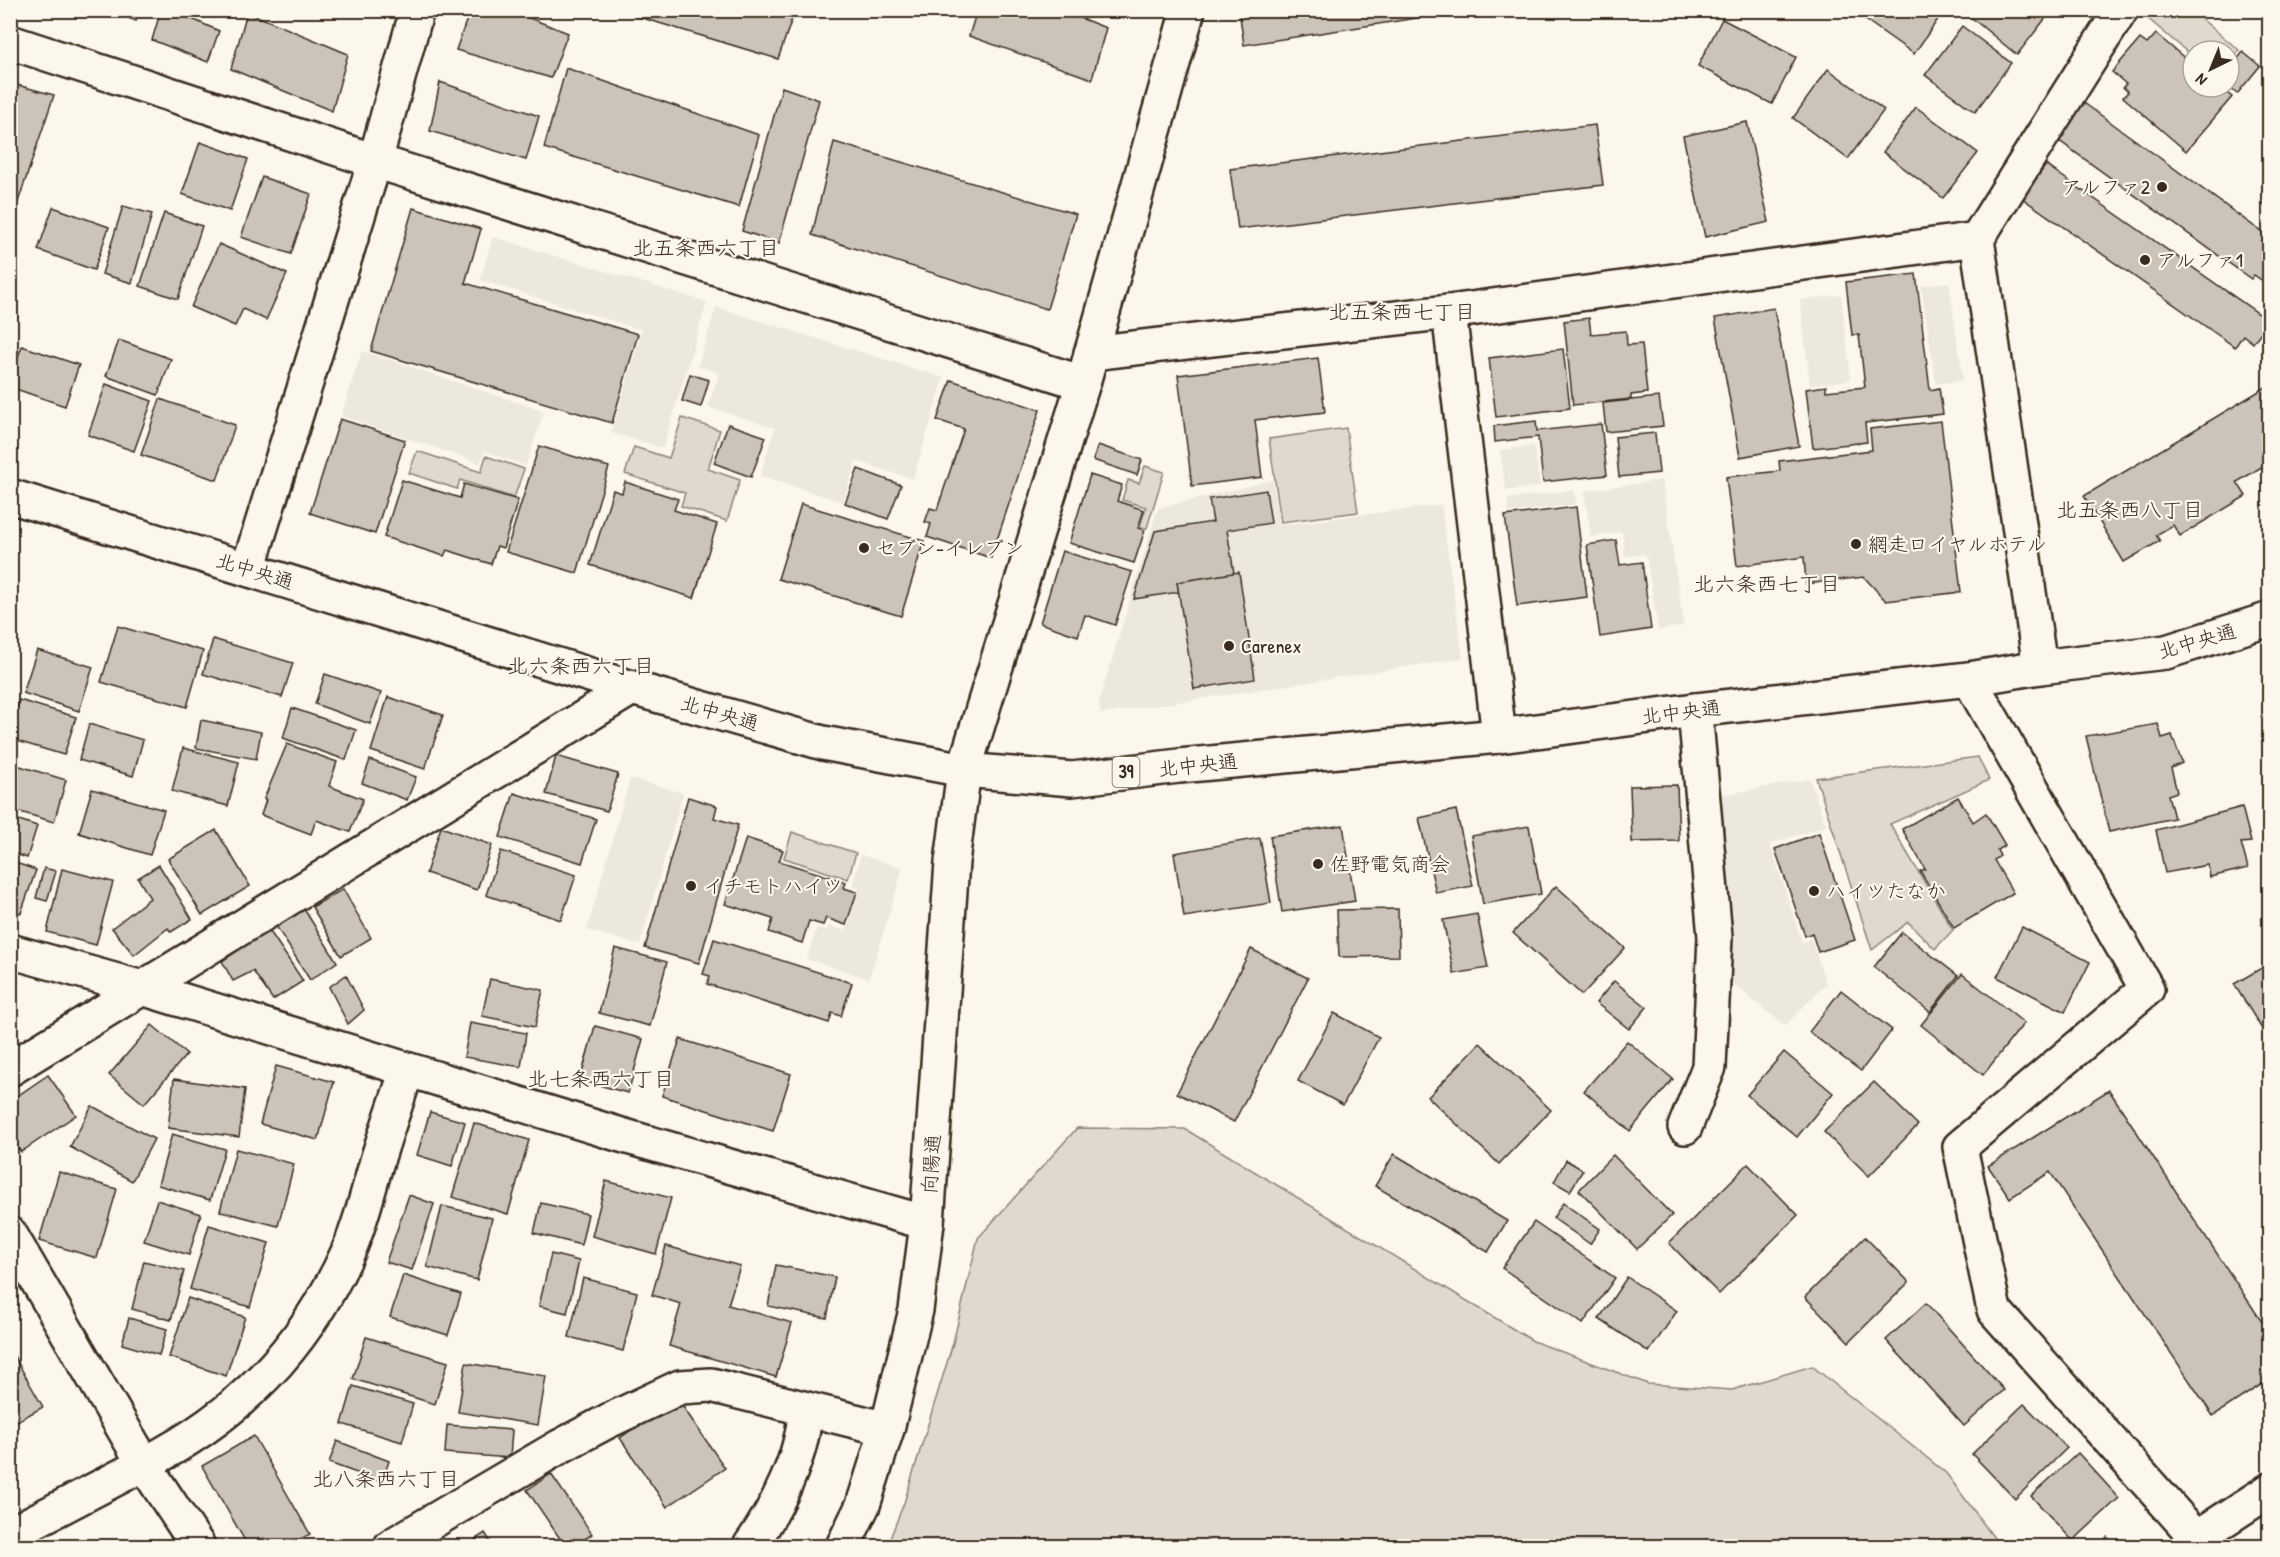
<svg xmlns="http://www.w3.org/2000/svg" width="2280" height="1557" font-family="'Patrick Hand','Klee One',sans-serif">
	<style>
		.built { fill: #ede8dd }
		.green { fill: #dfd9ce; stroke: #8d8276; stroke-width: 1.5 }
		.building { fill: #ccc4b9; stroke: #3b2a1e; stroke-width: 1.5 }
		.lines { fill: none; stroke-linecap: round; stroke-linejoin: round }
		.minor-casing { stroke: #3b2a1e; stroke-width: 38 }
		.highway-casing { stroke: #3b2a1e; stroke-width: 38 }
		.minor { stroke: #fbf7ec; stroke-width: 33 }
		.highway { stroke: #fbf7ec; stroke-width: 33 }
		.poi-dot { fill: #3b2a1e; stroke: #fbf7ec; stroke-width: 2 }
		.labels { text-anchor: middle; stroke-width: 4.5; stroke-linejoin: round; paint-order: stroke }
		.shield { fill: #fbf7ec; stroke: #75685c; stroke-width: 1.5 }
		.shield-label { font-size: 18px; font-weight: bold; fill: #3b2a1e }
		.poi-label { font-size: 20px; fill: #3b2a1e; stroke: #fbf7ec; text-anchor: start }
		.street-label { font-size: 20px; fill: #3b2a1e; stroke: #fbf7ec }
		.neighbourhood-label { font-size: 21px; fill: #3b2a1e; stroke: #fbf7ec }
	</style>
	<rect width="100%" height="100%" fill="#fbf7ec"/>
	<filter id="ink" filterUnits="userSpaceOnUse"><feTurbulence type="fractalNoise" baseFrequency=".0167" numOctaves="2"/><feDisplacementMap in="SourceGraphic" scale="12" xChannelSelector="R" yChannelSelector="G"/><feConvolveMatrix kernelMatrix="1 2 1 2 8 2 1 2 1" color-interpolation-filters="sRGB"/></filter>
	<g filter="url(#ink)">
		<!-- built -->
		<g class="built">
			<polygon points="493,237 707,302 663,448 611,433 642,330 480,280"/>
			<polygon points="1949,282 1963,380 1936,384 1921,286"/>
			<polygon points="1841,295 1851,380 1810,385 1800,300"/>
			<polygon points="716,307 944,378 913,479 856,461 843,502 760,476 775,428 708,407 719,373 698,366"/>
			<polygon points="362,351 544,411 526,466 485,451 480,463 341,416"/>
			<polygon points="1534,446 1540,486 1506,491 1500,450"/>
			<polygon points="1273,480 1280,525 1441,505 1463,658 1101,714 1099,702 1158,508"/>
			<polygon points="1662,480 1684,626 1658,630 1646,554 1625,557 1622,532 1591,537 1584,491"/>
			<polygon points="1574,490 1576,504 1509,513 1507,499"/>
			<polygon points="630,778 683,793 640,945 587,930"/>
			<polygon points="1810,779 1826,826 1770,844 1802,942 1811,939 1826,983 1785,1026 1726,978 1716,796"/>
			<polygon points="861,855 903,868 869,979 807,959 817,928 827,931 829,926 846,931 859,889 852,886"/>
		</g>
		<!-- green -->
		<g class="green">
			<polygon points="2139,11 2192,11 2239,50 2229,63 2229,51 2193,51 2193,57"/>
			<polygon points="682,418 720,430 708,469 740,480 727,521 681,506 685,493 625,474 634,447 669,458"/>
			<polygon points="1346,428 1358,512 1281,522 1269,439"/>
			<polygon points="417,451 481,472 486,456 524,469 514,498 460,480 457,489 409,473"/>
			<polygon points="1145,466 1164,472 1147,528 1140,527 1146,507 1122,500 1128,480 1139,483"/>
			<polygon points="1978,757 1989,780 1890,824 1953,930 1935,949 1908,922 1872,950 1816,778"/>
			<polygon points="792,832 856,853 848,879 784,858"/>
			<polygon points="1077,1128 1185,1129 1533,1341 1648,1384 1732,1390 1812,1366 1946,1473 2000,1546 887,1546 904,1503 953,1343 978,1238"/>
		</g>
		<!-- building -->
		<g class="building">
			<polygon points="108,10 139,10 136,21"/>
			<polygon points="161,10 172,10 219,31 208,62 152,40"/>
			<polygon points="470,10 509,10 568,33 551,78 456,50"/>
			<polygon points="616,10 795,10 778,59"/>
			<polygon points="977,10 1060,10 1106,28 1092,79 969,36"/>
			<polygon points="1239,10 1468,10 1244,45"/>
			<polygon points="1940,10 1943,12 1914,54 1853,11"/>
			<polygon points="1962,10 2052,10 2017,55"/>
			<polygon points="247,12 348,54 332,111 231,69"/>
			<polygon points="1722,19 1796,57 1772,104 1698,66"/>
			<polygon points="1962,26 2011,63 1975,112 1925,75"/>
			<polygon points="2156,34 2193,65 2193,87 2219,87 2232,97 2186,151 2123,97 2128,92 2123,87 2126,84 2112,72 2140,39 2147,44"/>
			<polygon points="2243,52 2260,66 2237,94 2229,87 2229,70"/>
			<polygon points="566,68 759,135 739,207 544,148"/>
			<polygon points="1828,69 1884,110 1848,159 1793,118"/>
			<polygon points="440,82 539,116 526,160 430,131"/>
			<polygon points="10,83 54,95 10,226"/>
			<polygon points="782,87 819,100 779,243 742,231"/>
			<polygon points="2084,103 2270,238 2270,286 2254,275 2251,279 2054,137 2069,116 2072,120"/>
			<polygon points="1916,107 1978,153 1943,198 1883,152"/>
			<polygon points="1747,122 1769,222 1705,237 1683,136"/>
			<polygon points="1595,125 1603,185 1238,229 1230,169"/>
			<polygon points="200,142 248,159 230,211 182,194"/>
			<polygon points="834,142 1076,214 1047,309 812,235"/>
			<polygon points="2046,165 2269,321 2253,343 2243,335 2235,347 2022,198"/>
			<polygon points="262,177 311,194 291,254 241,237"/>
			<polygon points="2270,194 2270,210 2262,204"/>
			<polygon points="123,206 152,214 132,283 102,274"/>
			<polygon points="53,207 109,227 94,270 38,250"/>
			<polygon points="413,208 481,229 465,283 638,334 612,423 371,351"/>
			<polygon points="164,213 202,226 178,299 140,286"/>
			<polygon points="219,244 287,274 266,320 243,309 235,326 191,307"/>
			<polygon points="1916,274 1930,390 1939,388 1943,414 1865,423 1867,442 1813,448 1806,389 1826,386 1826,391 1865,387 1859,335 1852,335 1846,282"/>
			<polygon points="1774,308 1799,446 1740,457 1715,318"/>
			<polygon points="1589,318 1591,334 1626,331 1627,345 1642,344 1647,393 1631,395 1631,399 1573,405 1564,321"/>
			<polygon points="119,340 171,359 158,395 106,376"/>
			<polygon points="22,346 79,365 65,406 10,387 10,379"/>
			<polygon points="1563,349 1570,408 1496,417 1489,358"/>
			<polygon points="1318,358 1325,412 1255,420 1262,477 1192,486 1178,375"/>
			<polygon points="690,374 709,380 701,407 682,401"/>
			<polygon points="951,380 1040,410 991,558 927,537 931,524 925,522 930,508 937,510 964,429 937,420"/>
			<polygon points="106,384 152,401 134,451 88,435"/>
			<polygon points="2266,387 2270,392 2270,472 2268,473 2263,466 2237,482 2246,496 2180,536 2173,525 2156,535 2160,541 2124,562 2084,496"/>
			<polygon points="1659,397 1663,426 1606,432 1603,403"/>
			<polygon points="160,399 235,425 217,480 141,455"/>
			<polygon points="340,419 405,440 375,534 310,513"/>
			<polygon points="1536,421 1537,431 1601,424 1607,475 1543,482 1538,437 1495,442 1494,426"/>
			<polygon points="1941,421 1961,592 1886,601 1864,577 1806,584 1804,557 1737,566 1726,477 1780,471 1779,461 1872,450 1870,429"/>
			<polygon points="728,424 766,437 751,477 714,463"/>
			<polygon points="1655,433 1659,473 1619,477 1615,437"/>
			<polygon points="1098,445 1142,460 1137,475 1093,460"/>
			<polygon points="539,446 609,467 577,573 506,552"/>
			<polygon points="858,469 901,485 888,519 845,503"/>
			<polygon points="1090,475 1122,485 1117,501 1144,510 1138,528 1145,530 1134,563 1069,543"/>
			<polygon points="402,480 460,498 464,484 518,500 503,548 497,546 491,564 447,550 444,556 384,537"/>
			<polygon points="625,482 678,499 674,510 717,524 694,598 590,565 613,490 622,493"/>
			<polygon points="1266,490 1271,523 1227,530 1234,573 1177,582 1179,592 1134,599 1155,531 1213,522 1209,499"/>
			<polygon points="801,504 924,541 901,616 778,579"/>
			<polygon points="1576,507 1587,597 1517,606 1505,516"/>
			<polygon points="1616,540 1620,565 1642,562 1651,629 1600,637 1587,545"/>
			<polygon points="1062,551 1132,572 1115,625 1085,615 1078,636 1040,623"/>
			<polygon points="1239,572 1255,679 1194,689 1177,582"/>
			<polygon points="118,626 203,651 187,707 101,682"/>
			<polygon points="10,630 18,632 10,656"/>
			<polygon points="213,639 293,663 282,697 203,674"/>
			<polygon points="37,650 93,667 79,711 23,693"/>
			<polygon points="325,674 381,693 370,724 315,704"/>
			<polygon points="388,697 443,715 425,769 371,751"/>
			<polygon points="19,700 76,717 64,755 10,739 10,728"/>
			<polygon points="292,708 356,730 346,760 283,738"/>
			<polygon points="201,720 261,732 256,759 196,748"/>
			<polygon points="89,724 143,740 133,776 79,760"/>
			<polygon points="2158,724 2162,738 2172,735 2182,763 2171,768 2177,792 2168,795 2174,818 2109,832 2086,736"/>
			<polygon points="287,744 337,762 329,786 363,799 350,832 316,820 311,834 261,815 266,800 264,799"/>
			<polygon points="183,748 239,762 228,806 172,791"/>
			<polygon points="556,756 618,774 607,811 546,794"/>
			<polygon points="370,760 416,777 407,800 362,783"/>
			<polygon points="10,763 66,780 54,822 10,809"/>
			<polygon points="1677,785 1679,841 1632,842 1630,786"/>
			<polygon points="92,789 164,810 150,855 79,833"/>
			<polygon points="514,793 596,819 582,863 500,837"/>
			<polygon points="688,797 717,806 714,818 738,825 699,963 645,948"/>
			<polygon points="1958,797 1973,822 1986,813 2005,845 1997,850 2000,856 1994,860 2013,893 1954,928 1920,871 1925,869 1902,829"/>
			<polygon points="2242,807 2251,842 2241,843 2248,868 2210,877 2208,865 2165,873 2156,830"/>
			<polygon points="1456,810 1473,886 1436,893 1419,818"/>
			<polygon points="10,817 37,826 27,858 10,852"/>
			<polygon points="1343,825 1355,901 1282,912 1270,836"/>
			<polygon points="1529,826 1541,894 1483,904 1471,836"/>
			<polygon points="441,827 492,845 477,890 426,873"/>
			<polygon points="216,830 250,886 202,915 168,859"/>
			<polygon points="1819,833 1855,940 1818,952 1812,933 1805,936 1775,849"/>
			<polygon points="746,838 783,850 779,861 846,882 844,888 857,892 846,925 826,918 823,925 809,921 802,943 769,932 773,919 725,904"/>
			<polygon points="1260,838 1271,903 1184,917 1174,853"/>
			<polygon points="501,851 576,875 561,920 486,895"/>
			<polygon points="10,861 36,870 21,913 10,910"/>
			<polygon points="159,865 192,919 171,932 168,928 134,955 112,928 150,898 138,878"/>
			<polygon points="44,868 56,871 47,901 36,898"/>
			<polygon points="62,869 113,882 96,945 47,932"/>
			<polygon points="1556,886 1625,948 1582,995 1513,933"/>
			<polygon points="343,889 371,938 341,956 312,907"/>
			<polygon points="304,909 337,962 310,980 276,926"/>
			<polygon points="1398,909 1399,956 1339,957 1337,910"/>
			<polygon points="1477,914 1488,968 1454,974 1443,920"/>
			<polygon points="2022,927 2090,962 2065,1012 1997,977"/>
			<polygon points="269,930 303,981 273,1000 253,971 233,981 222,961"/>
			<polygon points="1902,932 1958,976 1930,1012 1874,967"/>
			<polygon points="714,939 852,983 841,1016 832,1013 829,1023 707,984 710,976 703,974"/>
			<polygon points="615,948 667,962 650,1026 599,1013"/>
			<polygon points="1251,949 1308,978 1234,1122 1177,1093"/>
			<polygon points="2270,963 2270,1042 2234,984"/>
			<polygon points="1962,974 2024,1023 1983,1075 1921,1025"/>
			<polygon points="346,975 364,1010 348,1024 329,987"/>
			<polygon points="490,979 543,990 535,1027 482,1016"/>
			<polygon points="1614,981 1647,1007 1629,1029 1596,1003"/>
			<polygon points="1841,990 1892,1030 1861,1071 1809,1032"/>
			<polygon points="1334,1013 1379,1037 1343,1105 1298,1081"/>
			<polygon points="470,1023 526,1033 521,1067 464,1057"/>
			<polygon points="152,1025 187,1054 144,1104 109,1075"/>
			<polygon points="595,1026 643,1039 628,1093 580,1080"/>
			<polygon points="680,1039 791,1074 773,1131 662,1096"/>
			<polygon points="1627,1041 1673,1079 1630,1131 1584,1091"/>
			<polygon points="1480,1043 1551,1110 1499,1164 1428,1097"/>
			<polygon points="1784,1052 1833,1093 1797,1137 1747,1095"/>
			<polygon points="276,1066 334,1082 318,1140 260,1124"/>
			<polygon points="48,1075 76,1115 21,1152 10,1137 10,1101"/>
			<polygon points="174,1079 245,1089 239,1137 168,1128"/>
			<polygon points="1874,1082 1918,1125 1869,1176 1824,1132"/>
			<polygon points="2109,1090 2270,1334 2270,1379 2213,1416 2050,1172 2010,1198 1988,1166"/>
			<polygon points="92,1106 154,1139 132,1181 70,1147"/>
			<polygon points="430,1112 465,1122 452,1166 417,1155"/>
			<polygon points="474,1123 529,1140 508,1214 452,1197"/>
			<polygon points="172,1134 225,1149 210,1200 158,1185"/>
			<polygon points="236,1149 294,1164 278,1226 220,1211"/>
			<polygon points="1394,1154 1507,1221 1488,1252 1375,1186"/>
			<polygon points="1613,1155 1672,1215 1637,1249 1579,1190"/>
			<polygon points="1566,1160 1583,1170 1570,1191 1554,1182"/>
			<polygon points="1748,1164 1798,1215 1719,1294 1669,1243"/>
			<polygon points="59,1172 117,1189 97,1258 39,1241"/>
			<polygon points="606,1181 671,1198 656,1254 592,1236"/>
			<polygon points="409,1195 434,1204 412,1270 386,1262"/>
			<polygon points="157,1200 201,1214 189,1255 144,1241"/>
			<polygon points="541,1203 588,1214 581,1245 534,1233"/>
			<polygon points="1563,1203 1600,1229 1590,1244 1553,1218"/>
			<polygon points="442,1206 492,1218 477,1280 427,1267"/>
			<polygon points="1534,1222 1615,1278 1583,1324 1502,1268"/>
			<polygon points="209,1225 269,1243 250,1307 190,1289"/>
			<polygon points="1865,1237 1909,1282 1849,1342 1805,1297"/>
			<polygon points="666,1246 740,1266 728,1305 792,1323 776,1377 669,1346 681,1304 652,1295"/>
			<polygon points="551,1254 579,1261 567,1313 539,1306"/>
			<polygon points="144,1261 184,1271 171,1320 132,1309"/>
			<polygon points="776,1265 835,1277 827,1318 768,1306"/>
			<polygon points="403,1275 461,1294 448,1335 390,1317"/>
			<polygon points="1627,1277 1677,1311 1649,1352 1599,1319"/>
			<polygon points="583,1278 637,1292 623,1351 569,1337"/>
			<polygon points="188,1298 245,1317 226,1376 169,1357"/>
			<polygon points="1926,1303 2004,1390 1964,1426 1886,1340"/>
			<polygon points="129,1318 167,1329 159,1355 122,1344"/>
			<polygon points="366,1337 448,1362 435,1404 353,1379"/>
			<polygon points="10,1349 43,1407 10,1425"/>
			<polygon points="466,1363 546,1376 538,1425 458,1412"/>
			<polygon points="353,1386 413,1404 402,1442 342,1424"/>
			<polygon points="677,1398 725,1468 667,1507 620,1438"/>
			<polygon points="2024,1404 2067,1448 2015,1499 1972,1454"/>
			<polygon points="447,1425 512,1430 510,1458 445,1453"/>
			<polygon points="254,1436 310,1534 287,1546 248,1546 202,1466"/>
			<polygon points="337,1441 389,1461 382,1482 329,1463"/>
			<polygon points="2078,1453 2119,1498 2073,1541 2031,1496"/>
			<polygon points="551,1474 592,1534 574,1546 565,1546 527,1490"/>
			<polygon points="485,1533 493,1546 465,1546"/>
			<polygon points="2107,1537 2116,1546 2098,1546"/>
		</g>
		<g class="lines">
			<!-- minor casing -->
			<g class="minor-casing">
				<g id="minor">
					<polyline points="10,42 375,161 1083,383"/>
					<polyline points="1977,239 2121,10"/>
					<polyline points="1449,312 1499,736"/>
					<polyline points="1091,353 1449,312 1977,239 2040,667"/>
					<polyline points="248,569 375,161 417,10"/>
					<polyline points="1969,679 2147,989 1960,1147 1994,1310 2204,1546"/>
					<polyline points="10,951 142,988 621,1135 927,1223"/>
					<polyline points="10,1069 632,688"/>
					<polyline points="1685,1127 1709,1067 1715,937 1695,710"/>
					<path d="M10,1234l134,230c94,-48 160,-115 204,-212 13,-29 20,-61 29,-91 9,-30 20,-60 30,-91"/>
					<polyline points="10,1534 144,1464 198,1546"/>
					<polyline points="2196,1538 2270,1490"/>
					<polyline points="391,1546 559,1447 608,1421 680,1387 711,1385 887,1429"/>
					<path d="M750,1546c26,-36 54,-92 55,-137"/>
					<polyline points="843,1546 863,1505 887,1429 916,1310 927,1223 952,862 964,770 1083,383 1188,10"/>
				</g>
			</g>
			<!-- highway casing -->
			<g class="highway-casing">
				<polyline id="highway" points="10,496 632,688 823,743 964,770 1072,779 1179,766 1499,736 1695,710 1969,679 2040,667 2166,652 2270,619"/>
			</g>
			<!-- minor -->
			<use href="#minor" class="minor"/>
			<!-- highway -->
			<use href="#highway" class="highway"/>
		</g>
	</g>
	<!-- markers -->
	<g class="poi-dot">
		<circle cx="2162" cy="187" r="6"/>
		<circle cx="2145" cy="260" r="6"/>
		<circle cx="1856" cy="544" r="6"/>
		<circle cx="864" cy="548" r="6"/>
		<circle cx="1229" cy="646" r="6"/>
		<circle cx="1318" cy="864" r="6"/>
		<circle cx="691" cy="886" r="6"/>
		<circle cx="1814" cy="891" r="6"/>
	</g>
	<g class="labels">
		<!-- shield labels -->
		<rect class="shield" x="1112.5" y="757" width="27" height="30" rx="4.5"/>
		<g class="shield-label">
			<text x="1126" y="778">39</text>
		</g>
		<!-- poi labels -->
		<g class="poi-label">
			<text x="2150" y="194" text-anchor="end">アルファ2</text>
			<text x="2157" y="267">アルファ1</text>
			<text x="1868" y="551">網走ロイヤルホテル</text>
			<text x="876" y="555">セブン-イレブン</text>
			<text x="1241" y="653">Carenex</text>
			<text x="1330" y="871">佐野電気商会</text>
			<text x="703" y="893">イチモトハイツ</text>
			<text x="1826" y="898">ハイツたなか</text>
		</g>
		<!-- street labels -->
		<g class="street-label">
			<text transform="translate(255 571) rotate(17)" y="7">北中央通</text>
			<text transform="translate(2197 641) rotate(-16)" y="7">北中央通</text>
			<text transform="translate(1681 712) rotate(-7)" y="7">北中央通</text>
			<text transform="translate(720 713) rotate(16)" y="7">北中央通</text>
			<text transform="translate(1198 765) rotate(-6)" y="7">北中央通</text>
			<text transform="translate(931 1164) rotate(-86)" y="7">向陽通</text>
		</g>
		<!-- neighbourhood labels -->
		<g class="neighbourhood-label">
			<text x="706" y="255">北五条西六丁目</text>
			<text x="1402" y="319">北五条西七丁目</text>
			<text x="2130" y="517">北五条西八丁目</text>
			<text x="1767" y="591">北六条西七丁目</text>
			<text x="581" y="673">北六条西六丁目</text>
			<text x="601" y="1086">北七条西六丁目</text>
			<text x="386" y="1486">北八条西六丁目</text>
		</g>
	</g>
	<!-- margin -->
	<rect width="2280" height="1557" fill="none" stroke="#fbf7ec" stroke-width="36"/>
	<rect x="18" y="18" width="2244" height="1521" fill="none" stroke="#3b2a1e" stroke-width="2" filter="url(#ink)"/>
	<!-- north arrow -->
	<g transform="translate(2211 69) rotate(223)"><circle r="28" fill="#fbf7ec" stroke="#aea59a" stroke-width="1.5"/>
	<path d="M0-4.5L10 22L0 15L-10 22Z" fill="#3b2a1e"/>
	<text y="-9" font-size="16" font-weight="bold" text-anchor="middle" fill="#3b2a1e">N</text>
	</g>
</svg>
